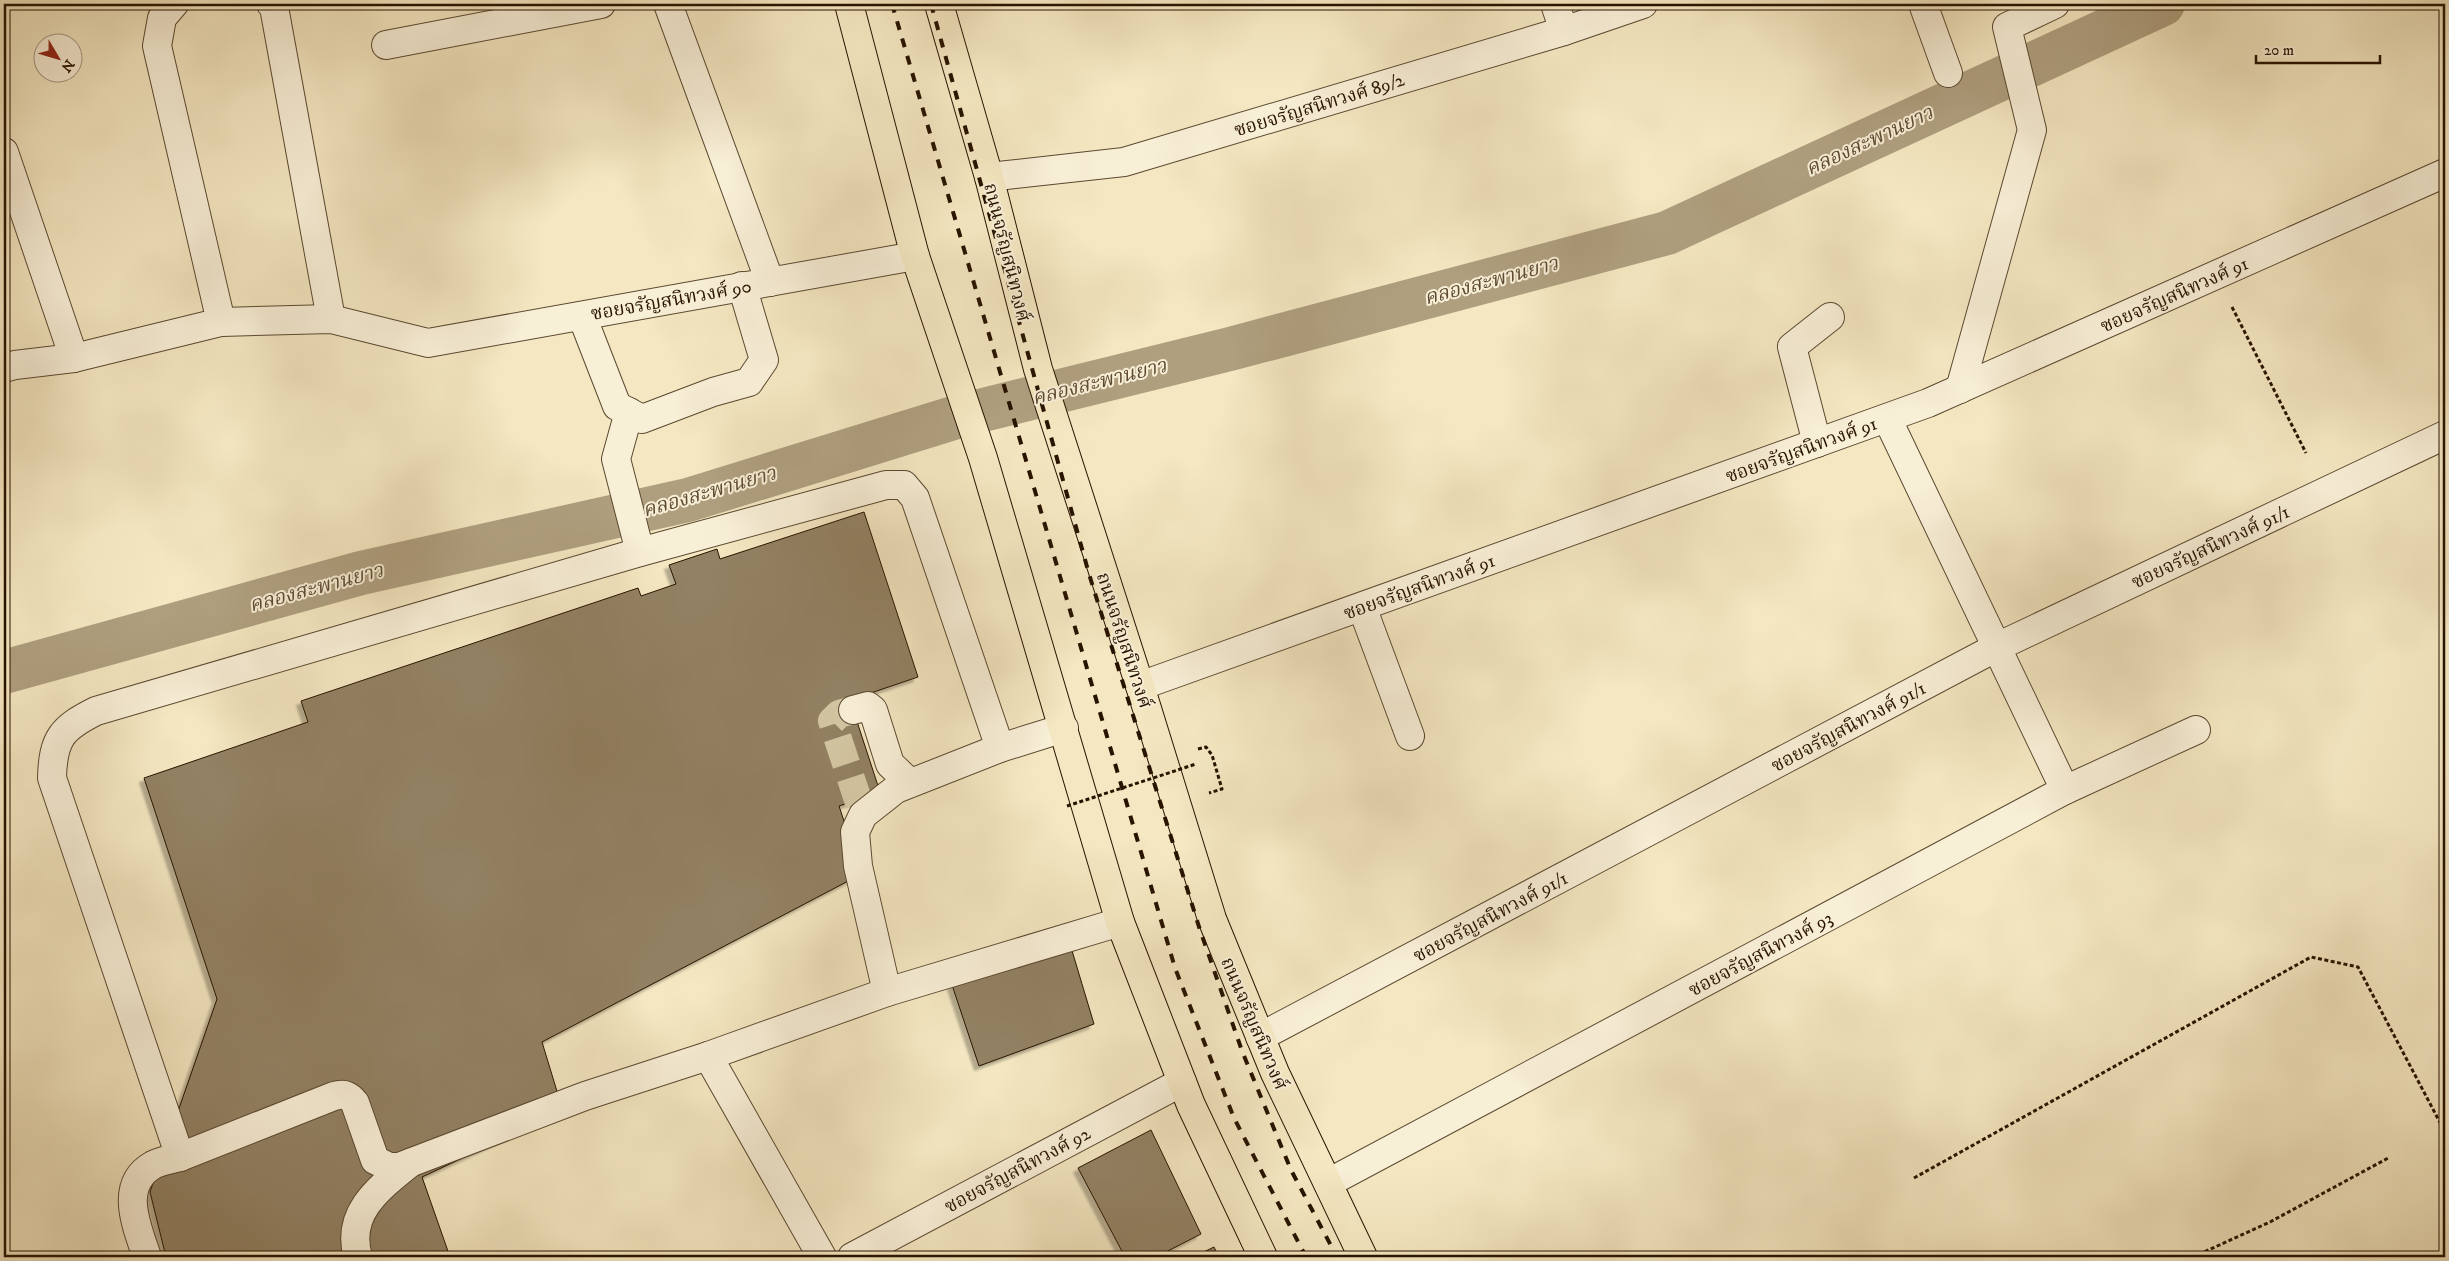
<svg xmlns="http://www.w3.org/2000/svg" width="2449" height="1261" font-family="'IM FELL DW Pica','Noto Serif Thai',serif">
	<style>
		.lines { fill: none; stroke-linecap: round; stroke-linejoin: round }
		.canal { stroke: #af9f7f; stroke-width: 44 }
		.building { fill: #928164; stroke: #281300; filter: url(#shadow) }
		.minor-tunnel { stroke: #d5c7a4; stroke-width: 28; stroke-dasharray: 28 14; stroke-linecap: butt }
		.minor-casing { stroke: #5b4830; stroke-width: 30 }
		.major-casing { stroke: #281300; stroke-width: 30 }
		.path { stroke: #281300; stroke-width: 3; stroke-dasharray: 4 2.5; stroke-linecap: butt }
		.minor { stroke: #f8efd7; stroke-width: 28 }
		.major { stroke: #f4e7c1; stroke-width: 28 }
		.rail { stroke: #281300; stroke-width: 4; stroke-dasharray: 9 9; stroke-linecap: butt }
		.path-bridge { stroke: #281300; stroke-width: 3; stroke-dasharray: 4 2.5; stroke-linecap: butt }
		.labels { text-anchor: middle; stroke-width: 4; stroke-linejoin: round; paint-order: stroke }
		.street-label { font-size: 19px; fill: #281300; stroke: #f8efd7 }
		.water-label { font-size: 20px; font-style: italic; fill: #5e4b33; stroke: #f8efd7 }
	</style>
	<defs>
		<filter id="shadow"><feDropShadow dx="-4.5" dy="4.5" stdDeviation="1" flood-color="#0004"/></filter>
	</defs>
	<rect width="100%" height="100%" fill="#f4e7c1"/>
	<filter id="stains"><feTurbulence type="fractalNoise" baseFrequency=".004" numOctaves="4"/><feColorMatrix values="0 0 0 0 .2 0 0 0 0 .09 0 0 0 0 .02 0 0 0 .5 -.17"/></filter>
	<radialGradient id="worn" r=".72"><stop offset=".6" stop-color="#630" stop-opacity="0"/><stop offset="1" stop-color="#630" stop-opacity=".3"/></radialGradient>
	<g class="lines">
		<!-- canal -->
		<polyline class="canal" points="4,672 361,573 688,500 963,415 1230,349 1667,233 2163,4"/>
	</g>
	<!-- building -->
	<g class="building">
		<polygon points="864,512 918,677 850,700 880,792 839,806 847,830 852,879 542,1042 563,1111 422,1177 450,1257 166,1257 150,1192 217,999 144,778 308,722 301,701 638,588 641,596 676,584 669,565 717,549 720,559"/>
		<polygon points="1070,944 1094,1024 979,1066 951,982"/>
		<polygon points="1151,1130 1201,1234 1156,1257 1125,1257 1078,1168"/>
		<polygon points="1214,1247 1219,1257 1193,1257"/>
	</g>
	<g class="lines">
		<!-- minor-tunnel -->
		<polyline class="minor-tunnel" points="853,710 839,714 832,721 863,815"/>
		<!-- minor casing -->
		<g class="minor-casing">
			<g id="minor">
				<polyline points="174,4 162,18 157,46 221,322"/>
				<polyline points="271,4 274,7 331,319"/>
				<polyline points="668,4 770,282"/>
				<polyline points="1555,4 1564,31"/>
				<polyline points="1923,4 1948,73"/>
				<polyline points="386,45 601,4"/>
				<polyline points="4,152 74,358"/>
				<polyline points="989,177 1124,162 1564,31 1643,4"/>
				<polyline points="582,316 617,406 642,419 713,392 749,382 764,360 742,286"/>
				<polyline points="4,368 15,365 74,358 221,322 331,319 428,343 915,256"/>
				<polyline points="1960,389 2032,130 2007,27 2055,4"/>
				<polyline points="629,412 616,459 640,552"/>
				<polyline points="1887,418 2065,790"/>
				<polyline points="1817,443 1792,347 1830,317"/>
				<polyline points="1362,607 1410,736"/>
				<polyline points="1140,686 1928,403 2445,173"/>
				<polyline points="853,710 868,706 873,710 890,764 910,783"/>
				<polyline points="1000,748 1064,728"/>
				<polyline points="1260,1037 1997,647 2445,435"/>
				<polyline points="708,1056 822,1257"/>
				<path d="M180,1157l-128,-379c1,-40 10,-50 44,-67l544,-159 246,-67h18l11,13 85,250 -104,41 -33,26 -8,17 3,34 29,126"/>
				<polyline points="1328,1183 2065,790 2196,730"/>
				<path d="M147,1257c-10,-30 -29,-72 6,-92 8,-4 18,-6 27,-8l154,-61c10,-3 15,-1 21,7l20,57 14,7h10l186,-71 123,-40 179,-64 233,-70"/>
				<path d="M358,1257c-13,-44 21,-69 52,-94"/>
				<polyline points="852,1257 1182,1082"/>
			</g>
		</g>
		<!-- major casing -->
		<g class="major-casing">
			<g id="major">
				<polyline points="849,4 915,256 983,458 1120,922 1191,1105 1263,1257"/>
				<polyline points="939,4 989,177 1038,369 1140,686 1212,919 1275,1073 1363,1257"/>
			</g>
		</g>
		<!-- path -->
		<g class="path">
			<polyline points="2232,307 2306,453"/>
			<polyline points="1198,749 1206,747 1212,755 1222,789 1209,793"/>
			<polyline points="1914,1178 2311,957 2358,967 2445,1132"/>
			<polyline points="2193,1257 2270,1222 2390,1157"/>
		</g>
		<!-- minor -->
		<use href="#minor" class="minor"/>
		<!-- major -->
		<use href="#major" class="major"/>
		<!-- rail -->
		<g class="rail">
			<polyline points="892,4 1175,968 1234,1118 1306,1257"/>
			<polyline points="931,4 1089,574 1200,930 1242,1051 1291,1170 1337,1257"/>
		</g>
		<!-- path-bridge -->
		<polyline class="path-bridge" points="1067,806 1196,764"/>
	</g>
	<g class="labels">
		<!-- street labels -->
		<g class="street-label">
			<text transform="translate(1319 104) rotate(-17)" y="7">ซอยจรัญสนิทวงศ์ 89/2</text>
			<text transform="translate(1008 252) rotate(76)" y="7">ถนนจรัญสนิทวงศ์</text>
			<text transform="translate(2174 294) rotate(-24)" y="7">ซอยจรัญสนิทวงศ์ 91</text>
			<text transform="translate(671 299) rotate(-10)" y="7">ซอยจรัญสนิทวงศ์ 90</text>
			<text transform="translate(1801 449) rotate(-20)" y="7">ซอยจรัญสนิทวงศ์ 91</text>
			<text transform="translate(2210 546) rotate(-25)" y="7">ซอยจรัญสนิทวงศ์ 91/1</text>
			<text transform="translate(1419 586) rotate(-20)" y="7">ซอยจรัญสนิทวงศ์ 91</text>
			<text transform="translate(1125 640) rotate(72)" y="7">ถนนจรัญสนิทวงศ์</text>
			<text transform="translate(1848 726) rotate(-28)" y="7">ซอยจรัญสนิทวงศ์ 91/1</text>
			<text transform="translate(1490 916) rotate(-28)" y="7">ซอยจรัญสนิทวงศ์ 91/1</text>
			<text transform="translate(1760 953) rotate(-28)" y="7">ซอยจรัญสนิทวงศ์ 93</text>
			<text transform="translate(1255 1023) rotate(67)" y="7">ถนนจรัญสนิทวงศ์</text>
			<text transform="translate(1017 1169) rotate(-28)" y="7">ซอยจรัญสนิทวงศ์ 92</text>
		</g>
		<!-- water labels -->
		<g class="water-label">
			<text transform="translate(1869 140) rotate(-25)" y="7">คลองสะพานยาว</text>
			<text transform="translate(1491 280) rotate(-15)" y="7">คลองสะพานยาว</text>
			<text transform="translate(1099 381) rotate(-14)" y="7">คลองสะพานยาว</text>
			<text transform="translate(709 491) rotate(-16)" y="7">คลองสะพานยาว</text>
			<text transform="translate(316 587) rotate(-15)" y="7">คลองสะพานยาว</text>
		</g>
	</g>
	<!-- margin -->
	<rect width="2449" height="1261" fill="none" stroke="#f4e7c1" stroke-width="20"/>
	<rect x="5" y="5" width="2439" height="1251" fill="none" stroke="#281300" stroke-width="2.5"/>
	<rect x="10" y="10" width="2429" height="1241" fill="none" stroke="#281300"/>
	<!-- north arrow -->
	<g transform="translate(58 58) rotate(128)"><circle r="24" fill="#f8efd7" stroke="#a59781"/>
	<path d="M0-4L9 19L0 12L-9 19Z" fill="#8f2418"/>
	<text y="-8" font-size="14" font-weight="bold" text-anchor="middle" fill="#281300">N</text>
	</g>
	<!-- scale -->
	<path d="M2256 55v8h124v-8" fill="none" stroke="#281300" stroke-width="2.5"/>
	<text x="2264" y="55" font-size="15" fill="#281300" stroke="#f8efd7" stroke-width="4" paint-order="stroke">20 m</text>
	<rect width="100%" height="100%" filter="url(#stains)"/>
	<rect width="100%" height="100%" fill="url(#worn)"/>
</svg>
